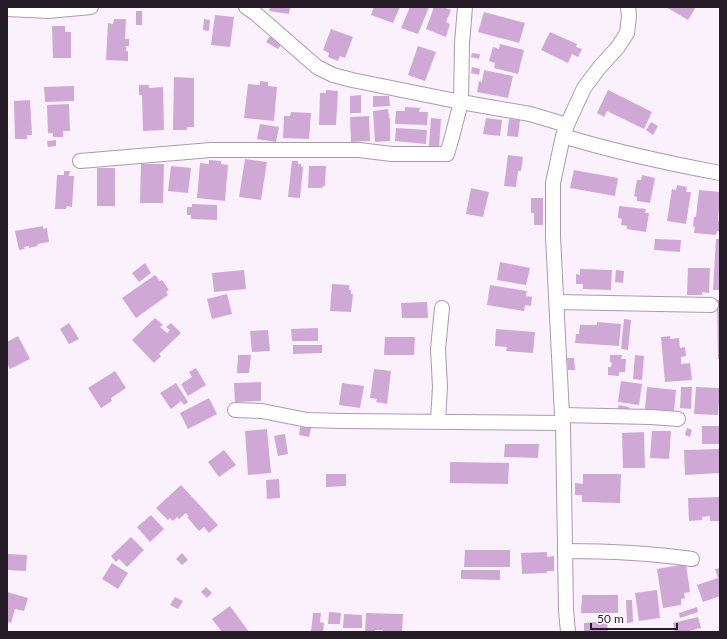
<svg xmlns="http://www.w3.org/2000/svg" width="727" height="639" font-family="Lato,sans-serif">
	<style>
		.building { fill: #cfa8d6 }
		.lines { fill: none; stroke-linecap: round; stroke-linejoin: round }
		.minor-casing { stroke: #af98b3; stroke-width: 16 }
		.minor { stroke: #fff; stroke-width: 14 }
	</style>
	<rect width="100%" height="100%" fill="#faf1fc"/>
	<!-- building -->
	<g class="building">
		<polygon points="270,7 290,7 289,14 269,11"/>
		<polygon points="374,7 400,7 393,23 371,15"/>
		<polygon points="410,7 429,7 418,34 401,28"/>
		<polygon points="434,7 443,7 451,10 446,22 450,24 446,37 426,29"/>
		<polygon points="666,7 696,7 688,20"/>
		<rect x="136" y="11" width="6" height="14"/>
		<polygon points="484,12 525,23 519,43 478,32"/>
		<polygon points="215,15 234,17 230,47 211,45"/>
		<polygon points="114,19 126,19 125,39 129,39 129,46 126,46 126,51 128,51 128,61 106,60 108,23 113,24"/>
		<polygon points="204,19 210,20 209,31 203,30"/>
		<polygon points="52,26 65,26 65,32 71,32 71,58 53,58"/>
		<polygon points="331,29 353,37 345,58 340,56 338,61 328,57 329,53 323,50"/>
		<polygon points="550,32 577,44 576,47 582,49 578,57 572,54 568,63 541,50"/>
		<polygon points="271,35 283,42 278,49 266,42"/>
		<polygon points="500,44 524,50 518,74 494,68 495,63 489,61 493,47 499,49"/>
		<polygon points="418,46 436,52 425,81 408,75"/>
		<polygon points="472,53 480,54 479,59 471,57"/>
		<polygon points="472,67 480,69 479,75 471,73"/>
		<polygon points="484,70 513,76 508,98 477,92 479,81 482,82"/>
		<polygon points="174,77 194,78 194,127 187,127 187,130 173,130"/>
		<polygon points="260,81 268,82 268,86 277,87 274,121 244,118 248,84 260,85"/>
		<polygon points="139,85 149,85 149,88 163,87 164,130 143,131 142,95 139,95"/>
		<polygon points="74,86 74,101 45,102 44,87"/>
		<polygon points="326,90 338,91 336,125 319,125 320,93 326,93"/>
		<polygon points="608,90 652,112 644,129 607,111 604,117 597,113"/>
		<polygon points="361,95 361,113 350,113 350,96"/>
		<polygon points="373,96 389,96 390,106 373,107"/>
		<polygon points="30,100 32,135 27,135 27,139 15,139 14,101"/>
		<polygon points="69,104 70,131 63,131 63,137 53,137 53,133 48,133 47,105"/>
		<polygon points="405,107 420,108 419,112 428,112 427,125 395,124 396,111 405,111"/>
		<polygon points="388,109 389,118 390,118 390,141 375,142 373,111"/>
		<polygon points="291,112 311,113 309,139 283,138 284,116 290,116"/>
		<polygon points="369,116 370,141 351,142 350,117"/>
		<polygon points="431,118 441,119 439,147 429,146"/>
		<polygon points="486,118 502,120 500,136 483,134"/>
		<polygon points="509,119 520,120 518,137 507,136"/>
		<polygon points="651,122 658,126 653,135 646,130"/>
		<polygon points="260,124 279,127 276,142 257,139"/>
		<polygon points="396,128 427,130 426,144 395,141"/>
		<polygon points="56,140 56,146 48,147 47,141"/>
		<polygon points="508,155 523,157 521,171 518,171 516,187 504,186"/>
		<polygon points="245,159 267,162 261,200 239,197"/>
		<polygon points="209,160 221,161 221,164 228,165 225,201 197,198 200,163 209,164"/>
		<polygon points="292,161 298,161 298,164 301,164 301,167 303,167 300,198 288,197"/>
		<polygon points="141,164 164,164 163,203 140,203"/>
		<polygon points="171,166 191,168 188,193 168,191"/>
		<polygon points="309,166 326,166 325,186 323,186 322,188 308,188"/>
		<rect x="97" y="168" width="18" height="38"/>
		<polygon points="574,170 618,178 615,196 570,188"/>
		<polygon points="64,171 70,171 69,176 74,176 72,207 67,206 66,209 55,209 57,175 64,175"/>
		<polygon points="642,175 655,178 650,203 637,201 637,197 634,196 637,180 641,180"/>
		<polygon points="677,185 687,187 686,192 691,192 686,224 667,221 672,189 676,190"/>
		<polygon points="471,188 489,192 483,217 466,214"/>
		<polygon points="699,190 720,192 718,221 720,221 720,232 717,231 716,235 694,233 695,227 693,227 694,217 696,217"/>
		<polygon points="531,198 543,198 543,225 534,225 534,213 531,213"/>
		<polygon points="192,204 217,205 217,220 191,219 191,215 187,215 187,207 192,207"/>
		<polygon points="619,206 646,209 645,213 649,213 646,232 627,229 627,226 621,225 622,219 618,218"/>
		<polygon points="43,226 43,229 47,228 49,242 37,244 38,246 29,248 29,246 24,247 25,249 19,250 15,231"/>
		<polygon points="655,239 681,240 680,252 654,250"/>
		<polygon points="716,239 720,239 720,290 713,290"/>
		<polygon points="500,262 530,268 526,285 497,280"/>
		<polygon points="145,263 151,273 139,282 132,273"/>
		<polygon points="688,268 710,268 709,293 702,292 702,295 687,295"/>
		<polygon points="580,269 612,270 611,290 583,289 583,284 576,284 576,274 580,275"/>
		<polygon points="244,270 246,289 214,292 212,273"/>
		<polygon points="616,270 624,271 623,283 615,282"/>
		<polygon points="155,275 160,281 162,280 169,290 166,292 168,295 136,318 122,298"/>
		<polygon points="332,284 349,285 349,290 351,290 351,294 353,294 351,312 330,311"/>
		<polygon points="490,285 527,291 526,296 532,297 531,306 525,305 524,311 487,305"/>
		<polygon points="227,294 232,314 212,319 207,299"/>
		<polygon points="717,300 720,300 720,359 718,359"/>
		<polygon points="427,302 428,318 402,318 401,303"/>
		<polygon points="155,318 163,325 160,327 167,333 170,330 166,327 171,323 181,333 159,354 161,356 154,363 132,340"/>
		<polygon points="624,319 631,320 628,350 621,349"/>
		<polygon points="597,322 621,324 619,346 575,343 576,334 579,334 580,325 597,325"/>
		<polygon points="69,323 79,339 69,344 60,329"/>
		<polygon points="318,328 318,341 292,341 291,329"/>
		<polygon points="496,329 535,332 533,353 506,351 507,347 495,346"/>
		<polygon points="268,330 270,351 252,352 250,331"/>
		<polygon points="18,336 30,359 10,369 7,363 7,342"/>
		<polygon points="670,336 670,339 679,338 680,348 685,347 686,356 681,357 681,364 690,363 692,380 665,382 661,337"/>
		<polygon points="385,337 415,337 414,355 384,355"/>
		<polygon points="293,345 322,345 322,353 293,354"/>
		<polygon points="238,355 251,355 249,373 237,373"/>
		<polygon points="610,355 622,355 621,359 626,359 625,372 619,372 619,376 608,375 608,367 611,367 612,363 610,362"/>
		<polygon points="635,355 644,356 642,380 633,379"/>
		<polygon points="567,358 574,358 575,370 568,370"/>
		<polygon points="196,368 206,385 188,396 181,384 192,377 189,372"/>
		<polygon points="374,369 391,371 387,404 376,402 377,399 370,398"/>
		<polygon points="115,371 126,388 111,398 112,401 101,408 88,388"/>
		<polygon points="621,381 642,384 639,405 618,402"/>
		<polygon points="261,382 261,401 235,402 234,383"/>
		<polygon points="176,383 188,402 184,405 181,401 171,409 160,393"/>
		<polygon points="342,383 364,386 360,408 339,405"/>
		<polygon points="647,387 676,390 674,411 645,409"/>
		<polygon points="681,387 692,387 691,409 680,408"/>
		<polygon points="696,387 720,388 718,415 694,414"/>
		<polygon points="209,398 217,414 188,429 180,413"/>
		<polygon points="619,405 629,407 628,412 617,410"/>
		<rect x="702" y="426" width="18" height="18"/>
		<polygon points="300,427 311,428 309,437 299,435"/>
		<polygon points="687,428 692,430 690,437 685,435"/>
		<polygon points="267,429 271,473 248,475 245,431"/>
		<polygon points="652,431 671,431 669,459 650,458"/>
		<polygon points="644,432 645,468 623,468 622,433"/>
		<polygon points="285,434 288,454 278,456 274,436"/>
		<polygon points="505,444 539,444 538,458 504,457"/>
		<polygon points="720,449 720,473 685,475 684,450"/>
		<polygon points="224,450 236,465 219,477 208,462"/>
		<polygon points="450,462 509,463 508,484 450,483"/>
		<polygon points="326,474 346,474 346,486 326,487"/>
		<polygon points="583,474 621,474 620,503 582,502 582,495 575,495 575,483 583,484"/>
		<polygon points="279,479 280,498 267,499 266,480"/>
		<polygon points="181,485 218,525 209,533 204,527 199,531 187,517 189,517 186,513 179,519 177,517 173,521 170,518 168,520 156,508"/>
		<polygon points="720,497 720,521 710,521 710,516 702,517 702,520 689,521 688,498"/>
		<polygon points="151,515 164,529 150,542 137,527"/>
		<polygon points="131,537 144,550 127,567 119,559 116,562 111,556"/>
		<polygon points="465,550 510,550 510,567 464,567"/>
		<polygon points="547,552 547,557 554,556 554,571 547,571 547,573 522,574 521,553"/>
		<polygon points="182,553 188,560 182,565 176,559"/>
		<polygon points="7,554 27,555 26,571 7,570"/>
		<polygon points="112,563 128,573 118,589 102,579"/>
		<polygon points="686,564 690,592 684,593 685,598 681,599 681,605 663,608 657,569"/>
		<polygon points="720,568 720,596 703,602 697,585 718,578 715,569"/>
		<polygon points="461,570 500,570 500,580 461,579"/>
		<polygon points="206,587 212,593 207,598 201,592"/>
		<polygon points="657,590 660,618 639,621 635,593"/>
		<polygon points="7,592 28,598 24,611 15,609 11,623 7,622"/>
		<polygon points="582,595 618,595 618,613 581,613"/>
		<polygon points="175,597 183,601 178,609 170,605"/>
		<polygon points="626,600 632,600 633,622 627,623"/>
		<polygon points="230,606 249,632 222,632 212,619"/>
		<polygon points="697,607 698,612 680,618 679,613"/>
		<polygon points="329,612 341,613 340,624 328,624"/>
		<polygon points="313,613 321,613 320,622 324,623 323,632 311,632"/>
		<polygon points="366,613 403,614 402,632 383,632 383,630 375,630 375,632 365,632"/>
		<polygon points="344,614 362,615 362,628 343,628"/>
		<polygon points="698,617 701,628 685,632 675,632 673,623"/>
		<polygon points="607,621 608,632 584,632 584,623"/>
	</g>
	<g class="lines">
		<!-- minor casing -->
		<g class="minor-casing">
			<g id="minor">
				<polyline points="246,7 255,13 317,67 333,75 352,80 461,102 530,114 567,125"/>
				<polyline points="7,9 48,11 91,7"/>
				<path d="M563,136c52,16 104,27 157,37"/>
				<polyline points="80,161 211,150 359,150 392,154 447,154 452,137 461,102 462,43 465,7"/>
				<polyline points="557,302 711,305"/>
				<polyline points="235,410 262,411 307,420 343,421 563,423"/>
				<polyline points="562,415 651,417 678,419"/>
				<polyline points="438,421 440,387 438,349 442,308"/>
				<path d="M565,551c43,0 85,2 127,8"/>
				<polyline points="568,632 566,610 563,423 562,415 553,237 553,183 563,136 567,125 584,88 599,68 618,47 627,33 629,16 628,7"/>
			</g>
		</g>
		<!-- minor -->
		<use href="#minor" class="minor"/>
	</g>
	<!-- border -->
	<rect width="727" height="639" fill="none" stroke="#251c27" stroke-width="16"/>
	<!-- scale -->
	<path d="M591 623v6h86v-6" fill="none" stroke="#251c27" stroke-width="2"/>
	<text x="597" y="623" font-size="12" fill="#251c27" stroke="#ffffff" stroke-width="3" paint-order="stroke">50 m</text>
</svg>
